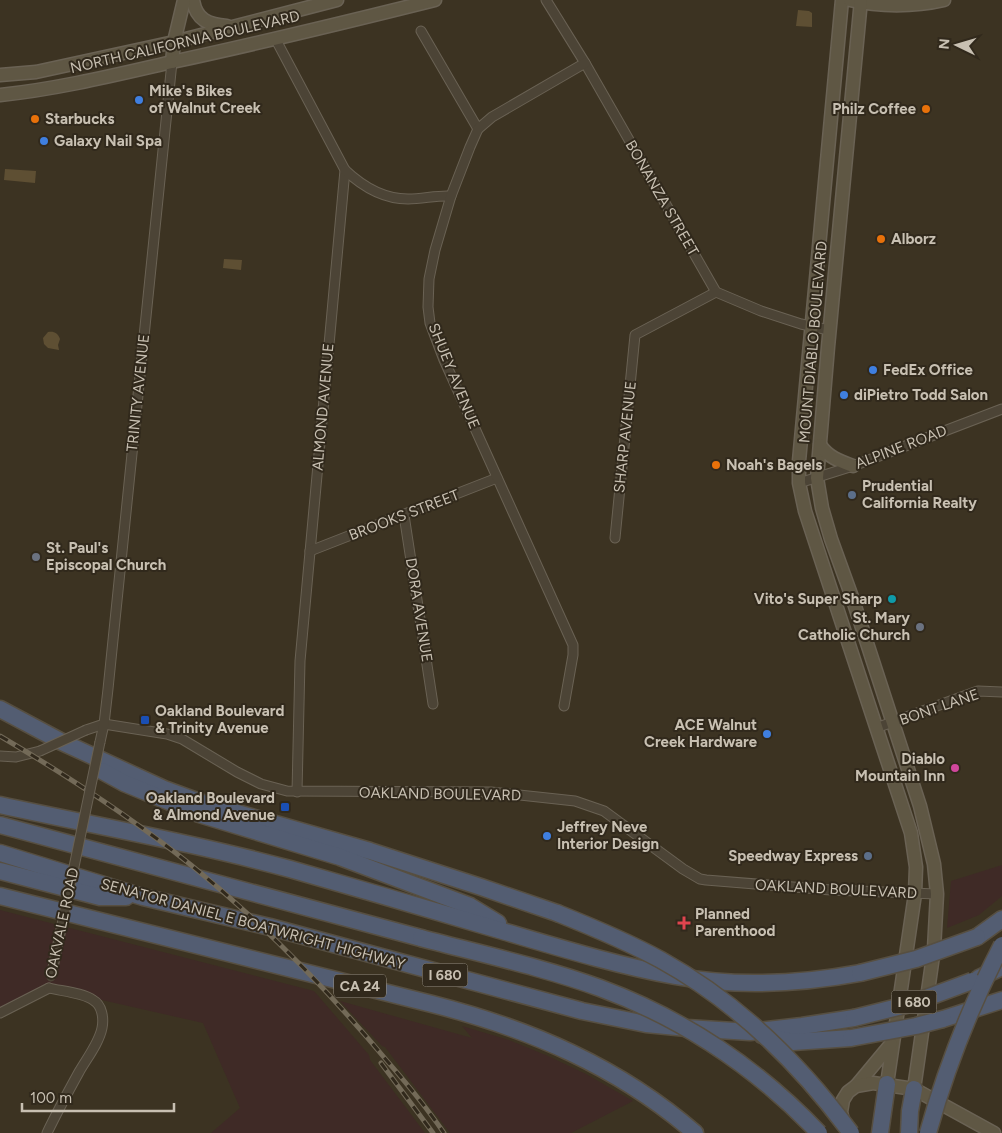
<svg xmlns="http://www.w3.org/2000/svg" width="1002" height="1133" font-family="Figtree,sans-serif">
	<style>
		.green { fill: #3f2a26 }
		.water { fill: #5e4f33 }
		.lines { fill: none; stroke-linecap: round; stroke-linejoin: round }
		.street-casing { stroke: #6a6254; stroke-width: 11 }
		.secondary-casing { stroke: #6a6254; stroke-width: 15 }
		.highway-casing { stroke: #574f41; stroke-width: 19 }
		.street { stroke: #4c4436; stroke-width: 9 }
		.secondary { stroke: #5f5744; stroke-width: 12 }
		.highway { stroke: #535d72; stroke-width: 16 }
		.rail-casing { stroke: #736a58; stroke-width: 5 }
		.rail { stroke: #31291c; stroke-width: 3; stroke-dasharray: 9; stroke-linecap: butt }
		.street-bridge-casing { stroke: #6a6254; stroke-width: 11; stroke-linecap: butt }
		.highway-bridge-casing { stroke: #574f41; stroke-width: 19; stroke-linecap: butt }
		.street-bridge { stroke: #4c4436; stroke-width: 9 }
		.highway-bridge { stroke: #535d72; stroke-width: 16 }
		.shop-dot { fill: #3f7fe0; stroke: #31291c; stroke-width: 2 }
		.food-dot { fill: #e8710a; stroke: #31291c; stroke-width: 2 }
		.service-dot { fill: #5c6f8a; stroke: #31291c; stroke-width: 2 }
		.worship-dot { fill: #6b7280; stroke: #31291c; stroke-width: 2 }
		.culture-dot { fill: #0f9aa8; stroke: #31291c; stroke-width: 2 }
		.transit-dot { fill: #1a4fb4; stroke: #31291c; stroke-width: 2 }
		.hotel-dot { fill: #d1479c; stroke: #31291c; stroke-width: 2 }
		.health-dot { fill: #e0444e; stroke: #31291c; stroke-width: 2 }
		.labels { text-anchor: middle; stroke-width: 4; stroke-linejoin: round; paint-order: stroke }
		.shield { fill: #31291c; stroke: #9b9385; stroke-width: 1 }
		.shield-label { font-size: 14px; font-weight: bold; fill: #c8c0b2 }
		.street-label { font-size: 15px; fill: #c8c0b2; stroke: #31291c }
		.poi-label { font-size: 15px; font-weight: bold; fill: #c8c0b2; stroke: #31291c; text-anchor: start }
	</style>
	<rect width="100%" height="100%" fill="#3c3322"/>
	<!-- green -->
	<g class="green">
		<polygon points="1002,865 1002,896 979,915 947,928 951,881"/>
		<polygon points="0,910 314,991 369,1055 370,1060 425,1133 211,1133 240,1108 203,1023 49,988 0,1013"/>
		<polygon points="340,1001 472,1038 462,1026 509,1040 548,1056 586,1074 633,1101 571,1133 450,1133 385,1047 382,1046"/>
	</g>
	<!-- water -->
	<g class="water">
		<polygon points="798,10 809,11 812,13 812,27 796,26"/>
		<polygon points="5,169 36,171 35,183 4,180"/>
		<polygon points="224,259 242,260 241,270 223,268"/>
		<path d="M48,332c6,-1 10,1 12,7l-2,6 1,5 -11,-2 -4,-4 -1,-6z"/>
	</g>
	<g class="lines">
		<!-- street casing -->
		<g class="street-casing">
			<g id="street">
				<polyline points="546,0 585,63 716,292 761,311 801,324 829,330"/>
				<polyline points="421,31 478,129"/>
				<polyline points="276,40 345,170 300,661 297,792"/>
				<path d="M345,170c18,17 38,29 63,29 15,0 29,-4 43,-3"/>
				<polyline points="799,483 853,466 1002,409"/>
				<polyline points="404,515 433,704"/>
				<polyline points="615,538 635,335 716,292"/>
				<polyline points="310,551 497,478"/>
				<polyline points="564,706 573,655 573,645 444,360 430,323 428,307 429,279 435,250 451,196 470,147 478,129 492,117 585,63"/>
				<polyline points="876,728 978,691 1002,692"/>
				<polyline points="86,730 104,724 167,734 182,739 237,772 261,784 287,791 491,792 575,801 604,811 683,869 700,879 706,880 831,890 937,894"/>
				<polyline points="100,742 104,724 108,689 172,62"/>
				<polyline points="0,756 16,757 40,751"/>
				<polyline points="0,1013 49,988"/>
				<path d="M47,1133c10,-21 21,-41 32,-61 8,-14 20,-29 23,-44 2,-10 0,-23 -9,-28 -9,-7 -32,-9 -44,-12"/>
			</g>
		</g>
		<!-- secondary casing -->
		<g class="secondary-casing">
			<g id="secondary">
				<path d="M193,0c3,20 16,25 34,26"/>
				<polyline points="842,0 799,461 799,483 805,511 911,833 916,867 915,894 887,1084"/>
				<path d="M850,0c29,7 64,7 94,0"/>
				<polyline points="861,0 828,347 817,478 822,508 831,539 852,597 920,806 934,864 937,894 934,949 914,1089"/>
				<polyline points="172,62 174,42 184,0"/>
				<polyline points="0,75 36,72 174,42 337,0"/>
				<path d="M0,95c58,-6 115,-20 172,-33 88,-19 175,-40 263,-62"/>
				<path d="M820,445c8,12 19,16 33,21"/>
				<polyline points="856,1086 891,1044"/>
				<polyline points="844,1124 841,1112 843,1100 848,1092 856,1086 873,1083 914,1089 994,1133"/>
			</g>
		</g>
		<!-- highway casing -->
		<g class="highway-casing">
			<g id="highway">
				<polyline points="0,709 62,742 164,789 202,803 370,851 481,887 557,913"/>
				<polyline points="102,771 124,783 199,814 340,857 470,906 498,923"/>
				<path d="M0,805c97,21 194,38 290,64 70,20 139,40 209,61 58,17 116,35 176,46 60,11 125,8 185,-3"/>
				<polyline points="0,825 421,938"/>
				<polyline points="0,853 143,897 270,927 582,1011 646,1024 687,1028 750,1032 802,1026 854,1018"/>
				<polyline points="0,871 100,897 126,897"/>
				<path d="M0,896l432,108c98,25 187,63 263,129"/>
				<polyline points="977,937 1002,919"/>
				<polyline points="979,978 1002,967"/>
				<polyline points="943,1019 1002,1000"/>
				<polyline points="762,1035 793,1042 851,1038"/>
				<polyline points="880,1133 887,1084"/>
				<polyline points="909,1133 910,1111 914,1089"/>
			</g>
		</g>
		<!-- street -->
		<use href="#street" class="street"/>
		<!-- secondary -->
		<use href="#secondary" class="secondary"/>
		<!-- highway -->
		<use href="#highway" class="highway"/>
		<!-- rail casing -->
		<g class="rail-casing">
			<g id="rail">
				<path d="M0,736c66,39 131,81 191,129 73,59 137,125 197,197 20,23 39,46 56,71"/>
				<polyline points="381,1063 433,1133"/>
			</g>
		</g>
		<!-- rail -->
		<use href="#rail" class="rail"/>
		<!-- street-bridge casing -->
		<g class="street-bridge-casing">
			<g id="street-bridge">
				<polyline points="40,751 86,730"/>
				<polyline points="51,977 100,742"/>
			</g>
		</g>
		<!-- highway-bridge casing -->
		<g class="highway-bridge-casing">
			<g id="highway-bridge">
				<path d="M557,913c35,14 71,29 104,47 76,42 139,104 190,173"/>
				<path d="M421,938c60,16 121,29 179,50 84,31 158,81 219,145"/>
				<polyline points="860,973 916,959 977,937"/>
				<polyline points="854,1018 910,1004 972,981"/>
				<polyline points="851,1038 916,1026 943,1019"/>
				<path d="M928,1133c18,-65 43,-128 74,-188"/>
			</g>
		</g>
		<!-- street-bridge -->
		<use href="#street-bridge" class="street-bridge"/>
		<!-- highway-bridge -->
		<use href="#highway-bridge" class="highway-bridge"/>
	</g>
	<!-- markers -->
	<g class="shop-dot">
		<circle cx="139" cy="100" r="5"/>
		<circle cx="44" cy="141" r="5"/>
		<circle cx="873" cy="370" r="5"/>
		<circle cx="844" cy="395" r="5"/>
		<circle cx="767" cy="734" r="5"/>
		<circle cx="547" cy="836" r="5"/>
	</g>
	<g class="food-dot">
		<circle cx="926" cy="109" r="5"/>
		<circle cx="35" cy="119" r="5"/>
		<circle cx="881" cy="239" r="5"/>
		<circle cx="716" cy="465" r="5"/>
	</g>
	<g class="service-dot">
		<circle cx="852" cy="495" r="5"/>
		<circle cx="868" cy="856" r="5"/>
	</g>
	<g class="worship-dot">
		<circle cx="36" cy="557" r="5"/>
		<circle cx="920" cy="627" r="5"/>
	</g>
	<circle class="culture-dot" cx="892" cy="599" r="5"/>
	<g class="transit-dot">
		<rect x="140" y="715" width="10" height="10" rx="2.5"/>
		<rect x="280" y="802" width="10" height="10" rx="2.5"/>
	</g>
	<circle class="hotel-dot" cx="955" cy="768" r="5"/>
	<path class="health-dot" d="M681.5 915.5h5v5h5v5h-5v5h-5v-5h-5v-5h5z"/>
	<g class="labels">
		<!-- shield labels -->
		<g class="shield">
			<rect x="422.5" y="963.5" width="45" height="23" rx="4"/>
			<rect x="334" y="974.5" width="52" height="23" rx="4"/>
			<rect x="891.5" y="990.5" width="45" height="23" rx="4"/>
		</g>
		<g class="shield-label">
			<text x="445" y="980">I 680</text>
			<text x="360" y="991">CA 24</text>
			<text x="914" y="1007">I 680</text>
		</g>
		<!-- street labels -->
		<g class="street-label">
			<text transform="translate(185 42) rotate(-13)" y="5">NORTH CALIFORNIA BOULEVARD</text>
			<text transform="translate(662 198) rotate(60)" y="5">BONANZA STREET</text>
			<text transform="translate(813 342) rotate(-85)" y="5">MOUNT DIABLO BOULEVARD</text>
			<text transform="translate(454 376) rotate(68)" y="5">SHUEY AVENUE</text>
			<text transform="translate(138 393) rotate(-84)" y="5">TRINITY AVENUE</text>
			<text transform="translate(323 407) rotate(-85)" y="5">ALMOND AVENUE</text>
			<text transform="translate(625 437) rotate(-84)" y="5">SHARP AVENUE</text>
			<text transform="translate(901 447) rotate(-21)" y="5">ALPINE ROAD</text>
			<text transform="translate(404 515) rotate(-21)" y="5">BROOKS STREET</text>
			<text transform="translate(419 610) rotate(81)" y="5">DORA AVENUE</text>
			<text transform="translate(939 707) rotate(-19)" y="5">BONT LANE</text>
			<text transform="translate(440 794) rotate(1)" y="5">OAKLAND BOULEVARD</text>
			<text transform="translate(836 889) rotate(3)" y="5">OAKLAND BOULEVARD</text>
			<text transform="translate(62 923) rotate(-78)" y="5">OAKVALE ROAD</text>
			<text transform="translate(253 924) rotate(15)" y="5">SENATOR DANIEL E BOATWRIGHT HIGHWAY</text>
		</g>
		<!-- poi labels -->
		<g class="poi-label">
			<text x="149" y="96">Mike's Bikes<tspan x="149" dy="17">of Walnut Creek</tspan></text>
			<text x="916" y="114" text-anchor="end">Philz Coffee</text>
			<text x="45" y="124">Starbucks</text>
			<text x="54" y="146">Galaxy Nail Spa</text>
			<text x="891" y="244">Alborz</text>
			<text x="883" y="375">FedEx Office</text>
			<text x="854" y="400">diPietro Todd Salon</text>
			<text x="726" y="470">Noah's Bagels</text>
			<text x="862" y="491">Prudential<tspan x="862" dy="17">California Realty</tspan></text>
			<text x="46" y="553">St. Paul's<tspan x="46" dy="17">Episcopal Church</tspan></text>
			<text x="882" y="604" text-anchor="end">Vito's Super Sharp</text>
			<text x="910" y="623" text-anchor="end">St. Mary<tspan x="910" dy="17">Catholic Church</tspan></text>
			<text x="155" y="716">Oakland Boulevard<tspan x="155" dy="17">&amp; Trinity Avenue</tspan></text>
			<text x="757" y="730" text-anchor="end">ACE Walnut<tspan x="757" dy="17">Creek Hardware</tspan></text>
			<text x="945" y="764" text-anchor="end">Diablo<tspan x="945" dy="17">Mountain Inn</tspan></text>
			<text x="275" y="803" text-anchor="end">Oakland Boulevard<tspan x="275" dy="17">&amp; Almond Avenue</tspan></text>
			<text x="557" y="832">Jeffrey Neve<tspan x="557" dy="17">Interior Design</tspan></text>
			<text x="858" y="861" text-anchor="end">Speedway Express</text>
			<text x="695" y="919">Planned<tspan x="695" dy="17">Parenthood</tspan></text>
		</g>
	</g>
	<!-- north arrow -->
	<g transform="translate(957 45) rotate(275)" stroke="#31291c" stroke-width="4" paint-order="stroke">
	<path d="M0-4L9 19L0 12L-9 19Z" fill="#c8c0b2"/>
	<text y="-8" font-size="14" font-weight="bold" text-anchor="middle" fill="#c8c0b2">N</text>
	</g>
	<!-- scale -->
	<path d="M22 1103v8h152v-8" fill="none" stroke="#c8c0b2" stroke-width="2.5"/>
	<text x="30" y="1103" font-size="15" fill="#c8c0b2" stroke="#31291c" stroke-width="4" paint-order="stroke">100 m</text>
</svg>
